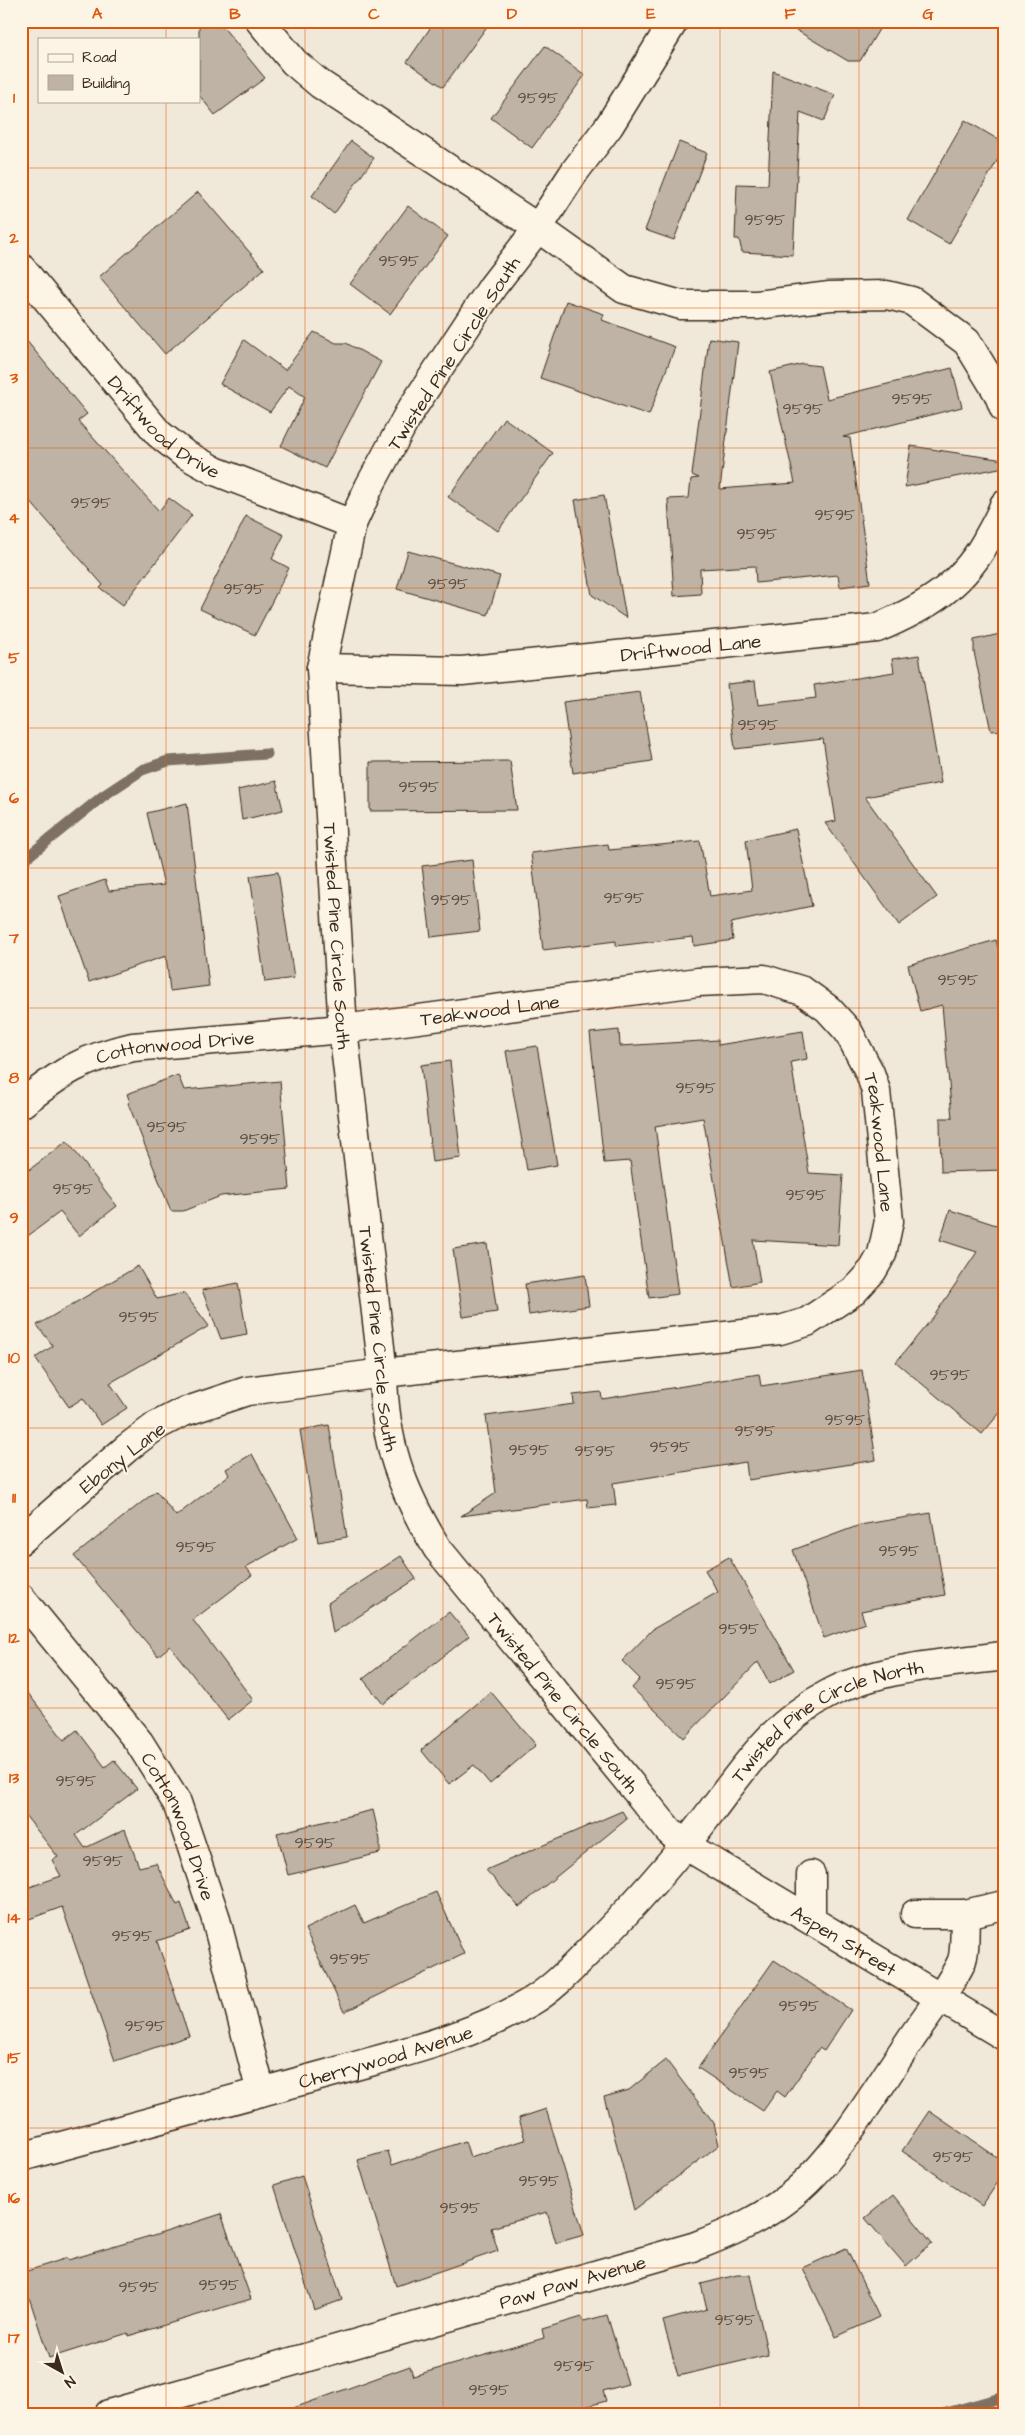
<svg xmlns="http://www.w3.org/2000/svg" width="1025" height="2435" font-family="'Architects Daughter',sans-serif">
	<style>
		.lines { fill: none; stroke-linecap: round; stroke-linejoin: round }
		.stream { stroke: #7e7163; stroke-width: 11 }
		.building { fill: #beb3a4; stroke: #3b2a1e }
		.minor-casing { stroke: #3b2a1e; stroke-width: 31 }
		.minor { stroke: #fcf5e5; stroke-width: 28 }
		.grid { fill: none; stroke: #df570d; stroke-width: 1; stroke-opacity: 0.55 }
		.labels { text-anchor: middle; stroke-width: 4; stroke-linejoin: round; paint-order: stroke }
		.number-label { font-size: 16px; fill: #5c4c40 }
		.street-label { font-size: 19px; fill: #3b2a1e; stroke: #fcf5e5 }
		.neatline { fill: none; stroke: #df570d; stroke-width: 2 }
		.grid-label { font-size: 16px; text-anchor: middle; font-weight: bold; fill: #df570d }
	</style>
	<rect width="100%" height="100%" fill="#f0e9d9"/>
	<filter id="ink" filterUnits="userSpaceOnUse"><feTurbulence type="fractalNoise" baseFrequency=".02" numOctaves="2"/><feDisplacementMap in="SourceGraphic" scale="10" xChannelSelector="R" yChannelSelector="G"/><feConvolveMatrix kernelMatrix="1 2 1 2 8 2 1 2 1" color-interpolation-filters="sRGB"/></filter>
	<g filter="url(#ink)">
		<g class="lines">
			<!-- stream -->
			<g class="stream">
				<polyline points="21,862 103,796 142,770 168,761 267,754"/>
				<polyline points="943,2414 1004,2397"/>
			</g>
		</g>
		<!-- building -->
		<g class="building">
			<polygon points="199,21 218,21 265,78 215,115 199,95"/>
			<polygon points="435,21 491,21 443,87 407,62"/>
			<polygon points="781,21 884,21 860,61 848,61"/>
			<polygon points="545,46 585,75 532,148 491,118"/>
			<polygon points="773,71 835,95 824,121 800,112 793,255 742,252 739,239 735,239 737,184 768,185"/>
			<polygon points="965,120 1004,143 1004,149 949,244 908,220"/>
			<polygon points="351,141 374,158 334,214 312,196"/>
			<polygon points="679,142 707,153 674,240 645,230"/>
			<polygon points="198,192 264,269 165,354 99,277"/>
			<polygon points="408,206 448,236 390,314 350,284"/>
			<polygon points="566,301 604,314 602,320 675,347 649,415 540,378"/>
			<polygon points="314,332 336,343 346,343 381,362 325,468 281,446 305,397 289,386 270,412 220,384 244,340 285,370"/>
			<polygon points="21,334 87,414 78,421 159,511 169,498 192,515 123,605 100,588 103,585 21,491"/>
			<polygon points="709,338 738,342 720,489 795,483 770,372 803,364 820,366 827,399 952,368 962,407 843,437 850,438 870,583 840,587 838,575 756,583 755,566 700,569 701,594 674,596 668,499 689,498 691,479 699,478 692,475"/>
			<polygon points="504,418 553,453 498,531 448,497"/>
			<polygon points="911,446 1004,460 1004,467 905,487"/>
			<polygon points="604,495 620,584 626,618 592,595 575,500"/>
			<polygon points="246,516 284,535 272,559 289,568 255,635 200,609"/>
			<polygon points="408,551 500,576 488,615 397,589"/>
			<polygon points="1004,633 1004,730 991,731 974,652 974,640"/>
			<polygon points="919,655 941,783 865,797 937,897 899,925 825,823 836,821 823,739 735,749 727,684 755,681 758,705 816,698 814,685 894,672 892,659"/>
			<polygon points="640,692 652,761 573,773 563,702"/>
			<polygon points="510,761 517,810 370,811 370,762"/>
			<polygon points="276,781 283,810 242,820 238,790"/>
			<polygon points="187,803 209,986 170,991 166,956 89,982 59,896 105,880 109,891 164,885 147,813"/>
			<polygon points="796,829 812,906 731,923 733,940 694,946 693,937 616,946 616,941 543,950 531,853 608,844 609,850 700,841 710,896 752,890 746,840"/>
			<polygon points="472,860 480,931 431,937 422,866"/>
			<polygon points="278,872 294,978 265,982 250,876"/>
			<polygon points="996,940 1004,970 1004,1170 941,1172 940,1118 952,1118 942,1005 920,1011 908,965"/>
			<polygon points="619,1030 620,1046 718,1040 718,1045 803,1031 807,1059 791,1062 809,1173 843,1175 838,1245 753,1240 760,1282 733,1287 703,1118 655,1126 678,1294 649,1298 630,1161 604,1163 590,1033"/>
			<polygon points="537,1046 557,1165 527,1170 506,1051"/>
			<polygon points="450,1061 461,1158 432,1162 421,1065"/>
			<polygon points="178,1075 184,1090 280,1081 290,1189 221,1196 183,1211 171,1211 128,1103 130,1102 127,1094"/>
			<polygon points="67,1141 117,1206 79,1236 60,1212 21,1241 21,1176"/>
			<polygon points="950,1210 996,1225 1004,1213 1004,1408 982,1434 896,1362 934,1316 977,1252 940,1240"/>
			<polygon points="487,1244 497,1312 463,1317 453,1249"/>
			<polygon points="138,1266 157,1299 184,1293 209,1326 110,1383 127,1408 101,1425 83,1398 69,1407 35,1358 53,1346 37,1325"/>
			<polygon points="585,1275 589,1306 529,1315 525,1284"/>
			<polygon points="238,1283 247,1334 221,1339 202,1290"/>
			<polygon points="862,1370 876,1460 748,1480 746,1462 613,1483 616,1505 588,1508 587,1499 461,1516 496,1493 486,1416 574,1404 573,1395 601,1392 602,1399 759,1374 761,1386"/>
			<polygon points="329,1425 347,1537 318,1542 300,1430"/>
			<polygon points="252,1454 298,1538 246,1567 252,1575 193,1620 253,1700 228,1720 170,1646 158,1656 74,1556 156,1491 176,1516 229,1475 226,1469"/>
			<polygon points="931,1513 945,1595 861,1611 865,1623 824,1638 793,1550 860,1525"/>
			<polygon points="401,1556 416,1579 333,1633 328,1603"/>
			<polygon points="729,1557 794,1670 770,1684 758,1662 684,1738 632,1688 640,1679 622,1661 653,1629 718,1592 705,1570"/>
			<polygon points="449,1612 469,1636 383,1704 363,1679"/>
			<polygon points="21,1684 64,1740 77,1730 105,1767 114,1760 137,1789 76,1835 85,1848 125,1829 139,1867 156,1863 177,1905 181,1903 190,1930 157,1941 189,2036 115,2061 62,1907 21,1922 21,1890 61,1876 52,1860 58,1857 21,1810"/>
			<polygon points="491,1692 536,1745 490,1784 474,1765 449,1784 421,1750"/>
			<polygon points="373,1810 380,1840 380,1853 288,1875 277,1833"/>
			<polygon points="622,1811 627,1819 519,1907 486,1870"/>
			<polygon points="436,1892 464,1954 344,2012 305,1929 355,1905 364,1923"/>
			<polygon points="774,1960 851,2010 824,2051 819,2048 785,2097 777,2091 763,2111 698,2068"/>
			<polygon points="666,2060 714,2123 719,2145 634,2210 604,2097 629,2090"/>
			<polygon points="546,2109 584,2235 556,2243 547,2212 491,2228 498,2251 396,2286 358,2160 388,2151 392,2165 465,2141 470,2157 525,2140 519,2118"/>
			<polygon points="929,2111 1004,2162 1004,2173 982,2206 902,2151"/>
			<polygon points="302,2176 342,2300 314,2310 274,2185"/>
			<polygon points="893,2195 932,2243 906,2266 865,2218"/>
			<polygon points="221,2214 251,2299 128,2336 128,2333 49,2358 21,2273 67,2258 68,2260 150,2236 150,2237"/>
			<polygon points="846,2248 879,2317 836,2337 803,2268"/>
			<polygon points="737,2275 750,2275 768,2355 678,2376 663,2321 707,2309 701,2284"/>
			<polygon points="607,2315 628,2384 603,2391 606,2401 559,2414 289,2414 288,2410 410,2366 413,2376 544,2338 542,2329 582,2317 584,2321"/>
		</g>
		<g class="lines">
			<!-- minor casing -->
			<g class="minor-casing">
				<g id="minor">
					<polyline points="260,21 294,62 320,84 538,228 624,289 681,305 757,305 830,296 887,295 912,301 967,342 998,393 1004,408"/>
					<path id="s1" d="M674,21l-65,105 -34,45 -37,57 -45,58 -84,127 -40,74 -17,37 -31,144 22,361 40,344c1,69 18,116 54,175l232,283 16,14 319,191"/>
					<path id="s2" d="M21,268l138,166 24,19 32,18 137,53"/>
					<path id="s3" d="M321,668l141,3 415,-43c50,-21 88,-44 113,-94 5,-9 11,-19 14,-29"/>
					<path id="s4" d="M21,1104c40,-31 61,-46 112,-57l210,-18 355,-47 66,-3 39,12 25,18 20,22 22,42 6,18 13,130 -7,33 -9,16 -19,21 -47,31 -27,8 -397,43 -136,18 -66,22 -25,13 -29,22 -106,92"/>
					<path id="s5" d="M21,1598l118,144 38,61 38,113 46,176"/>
					<polyline points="811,1875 811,1919"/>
					<polyline points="915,1914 965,1914 1004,1905"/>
					<path id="s6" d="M21,2157c106,-29 212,-57 317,-86 66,-19 134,-34 194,-70 20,-12 36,-29 52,-45 43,-43 85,-89 122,-138 38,-50 66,-95 124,-125 50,-26 119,-30 174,-37"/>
					<path id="s7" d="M109,2414l584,-167c35,-13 67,-27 96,-50 47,-36 86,-106 120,-155 17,-26 39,-52 52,-79 5,-11 3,-37 4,-49"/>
				</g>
			</g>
			<!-- minor -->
			<use href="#minor" class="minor"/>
		</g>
	</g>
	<!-- grid -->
	<path class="grid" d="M166,21v18M305,21v2393M443,21v2393M582,21v2393M720,21v2393M859,21v2393M166,101v2313M21,168h983M21,308h983M21,448h983M21,588h983M21,728h983M21,868h983M21,1008h983M21,1148h983M21,1288h983M21,1428h983M21,1568h983M21,1708h983M21,1848h983M21,1988h983M21,2128h983M21,2268h983"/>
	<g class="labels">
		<!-- number labels -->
		<g class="number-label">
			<text x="538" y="103">9595</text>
			<text x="765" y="225">9595</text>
			<text x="399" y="266">9595</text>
			<text x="912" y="404">9595</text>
			<text x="803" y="414">9595</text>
			<text x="91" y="508">9595</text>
			<text x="835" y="520">9595</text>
			<text x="757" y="539">9595</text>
			<text x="448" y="589">9595</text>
			<text x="244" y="594">9595</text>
			<text x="758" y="730">9595</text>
			<text x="419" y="792">9595</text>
			<text x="624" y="903">9595</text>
			<text x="451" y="905">9595</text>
			<text x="958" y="985">9595</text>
			<text x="696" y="1093">9595</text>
			<text x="167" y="1132">9595</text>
			<text x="260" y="1144">9595</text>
			<text x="73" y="1194">9595</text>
			<text x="806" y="1200">9595</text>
			<text x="139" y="1322">9595</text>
			<text x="950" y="1380">9595</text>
			<text x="845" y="1425">9595</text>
			<text x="755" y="1436">9595</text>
			<text x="670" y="1452">9595</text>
			<text x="529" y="1455">9595</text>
			<text x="595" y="1456">9595</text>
			<text x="196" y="1552">9595</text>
			<text x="899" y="1556">9595</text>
			<text x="739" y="1634">9595</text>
			<text x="676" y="1689">9595</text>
			<text x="76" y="1786">9595</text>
			<text x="315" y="1848">9595</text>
			<text x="103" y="1866">9595</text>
			<text x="132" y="1941">9595</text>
			<text x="350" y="1964">9595</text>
			<text x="799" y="2011">9595</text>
			<text x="145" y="2031">9595</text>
			<text x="749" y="2078">9595</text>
			<text x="953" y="2162">9595</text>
			<text x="539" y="2186">9595</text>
			<text x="460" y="2213">9595</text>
			<text x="219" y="2290">9595</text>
			<text x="139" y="2292">9595</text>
			<text x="735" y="2325">9595</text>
			<text x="574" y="2371">9595</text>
			<text x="489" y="2395">9595</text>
		</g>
		<!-- street labels -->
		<g class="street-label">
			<text transform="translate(453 353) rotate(-57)" y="7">Twisted Pine Circle South</text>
			<text dy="7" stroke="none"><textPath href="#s2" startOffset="215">Driftwood Drive</textPath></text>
			<text dy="7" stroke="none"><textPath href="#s3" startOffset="371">Driftwood Lane</textPath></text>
			<text dy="7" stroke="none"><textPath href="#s1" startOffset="1014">Twisted Pine Circle South</textPath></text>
			<text dy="7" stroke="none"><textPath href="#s4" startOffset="486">Teakwood Lane</textPath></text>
			<text dy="7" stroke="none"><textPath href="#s4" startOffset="169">Cottonwood Drive</textPath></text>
			<text dy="7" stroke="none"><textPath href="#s4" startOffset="981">Teakwood Lane</textPath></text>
			<text dy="7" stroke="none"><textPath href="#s1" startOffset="1419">Twisted Pine Circle South</textPath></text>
			<text transform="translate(122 1457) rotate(-38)" y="7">Ebony Lane</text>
			<text dy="7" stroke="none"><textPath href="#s1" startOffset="1839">Twisted Pine Circle South</textPath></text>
			<text dy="7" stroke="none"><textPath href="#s6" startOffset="950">Twisted Pine Circle North</textPath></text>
			<text dy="7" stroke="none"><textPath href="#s5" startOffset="280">Cottonwood Drive</textPath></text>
			<text dy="7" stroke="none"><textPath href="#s1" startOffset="2212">Aspen Street</textPath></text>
			<text dy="7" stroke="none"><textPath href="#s6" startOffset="378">Cherrywood Avenue</textPath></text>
			<text dy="7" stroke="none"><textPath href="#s7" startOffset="482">Paw Paw Avenue</textPath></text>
		</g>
	</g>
	<!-- margin -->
	<rect width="1025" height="2435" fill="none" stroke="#fcf5e5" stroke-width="55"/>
	<!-- legend -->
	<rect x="38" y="38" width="162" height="65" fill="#fcf5e5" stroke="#afa495"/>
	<rect x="48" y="54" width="25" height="8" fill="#fcf5e5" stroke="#afa495"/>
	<text x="82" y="62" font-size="15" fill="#3b2a1e">Road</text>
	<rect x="48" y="75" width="25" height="15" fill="#beb3a4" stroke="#afa495"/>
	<text x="82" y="88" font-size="15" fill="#3b2a1e">Building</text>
	<!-- north arrow -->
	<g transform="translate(62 2372) rotate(141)" stroke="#fcf5e5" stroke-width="4" paint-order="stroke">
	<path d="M0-4L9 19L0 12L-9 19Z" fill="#3b2a1e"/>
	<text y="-8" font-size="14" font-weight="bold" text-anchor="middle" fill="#3b2a1e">N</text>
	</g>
	<rect x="28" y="28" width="970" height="2380" class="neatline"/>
	<g class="grid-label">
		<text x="97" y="19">A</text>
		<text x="235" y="19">B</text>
		<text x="374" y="19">C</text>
		<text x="512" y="19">D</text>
		<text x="651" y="19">E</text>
		<text x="790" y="19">F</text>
		<text x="928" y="19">G</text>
		<text x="14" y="103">1</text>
		<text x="14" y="243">2</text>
		<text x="14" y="383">3</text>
		<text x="14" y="523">4</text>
		<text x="14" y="663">5</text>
		<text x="14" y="803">6</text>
		<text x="14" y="943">7</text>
		<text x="14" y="1083">8</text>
		<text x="14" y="1223">9</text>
		<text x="14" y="1363">10</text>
		<text x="14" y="1503">11</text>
		<text x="14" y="1643">12</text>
		<text x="14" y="1783">13</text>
		<text x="14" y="1923">14</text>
		<text x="14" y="2063">15</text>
		<text x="14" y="2203">16</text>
		<text x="14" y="2343">17</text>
	</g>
</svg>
